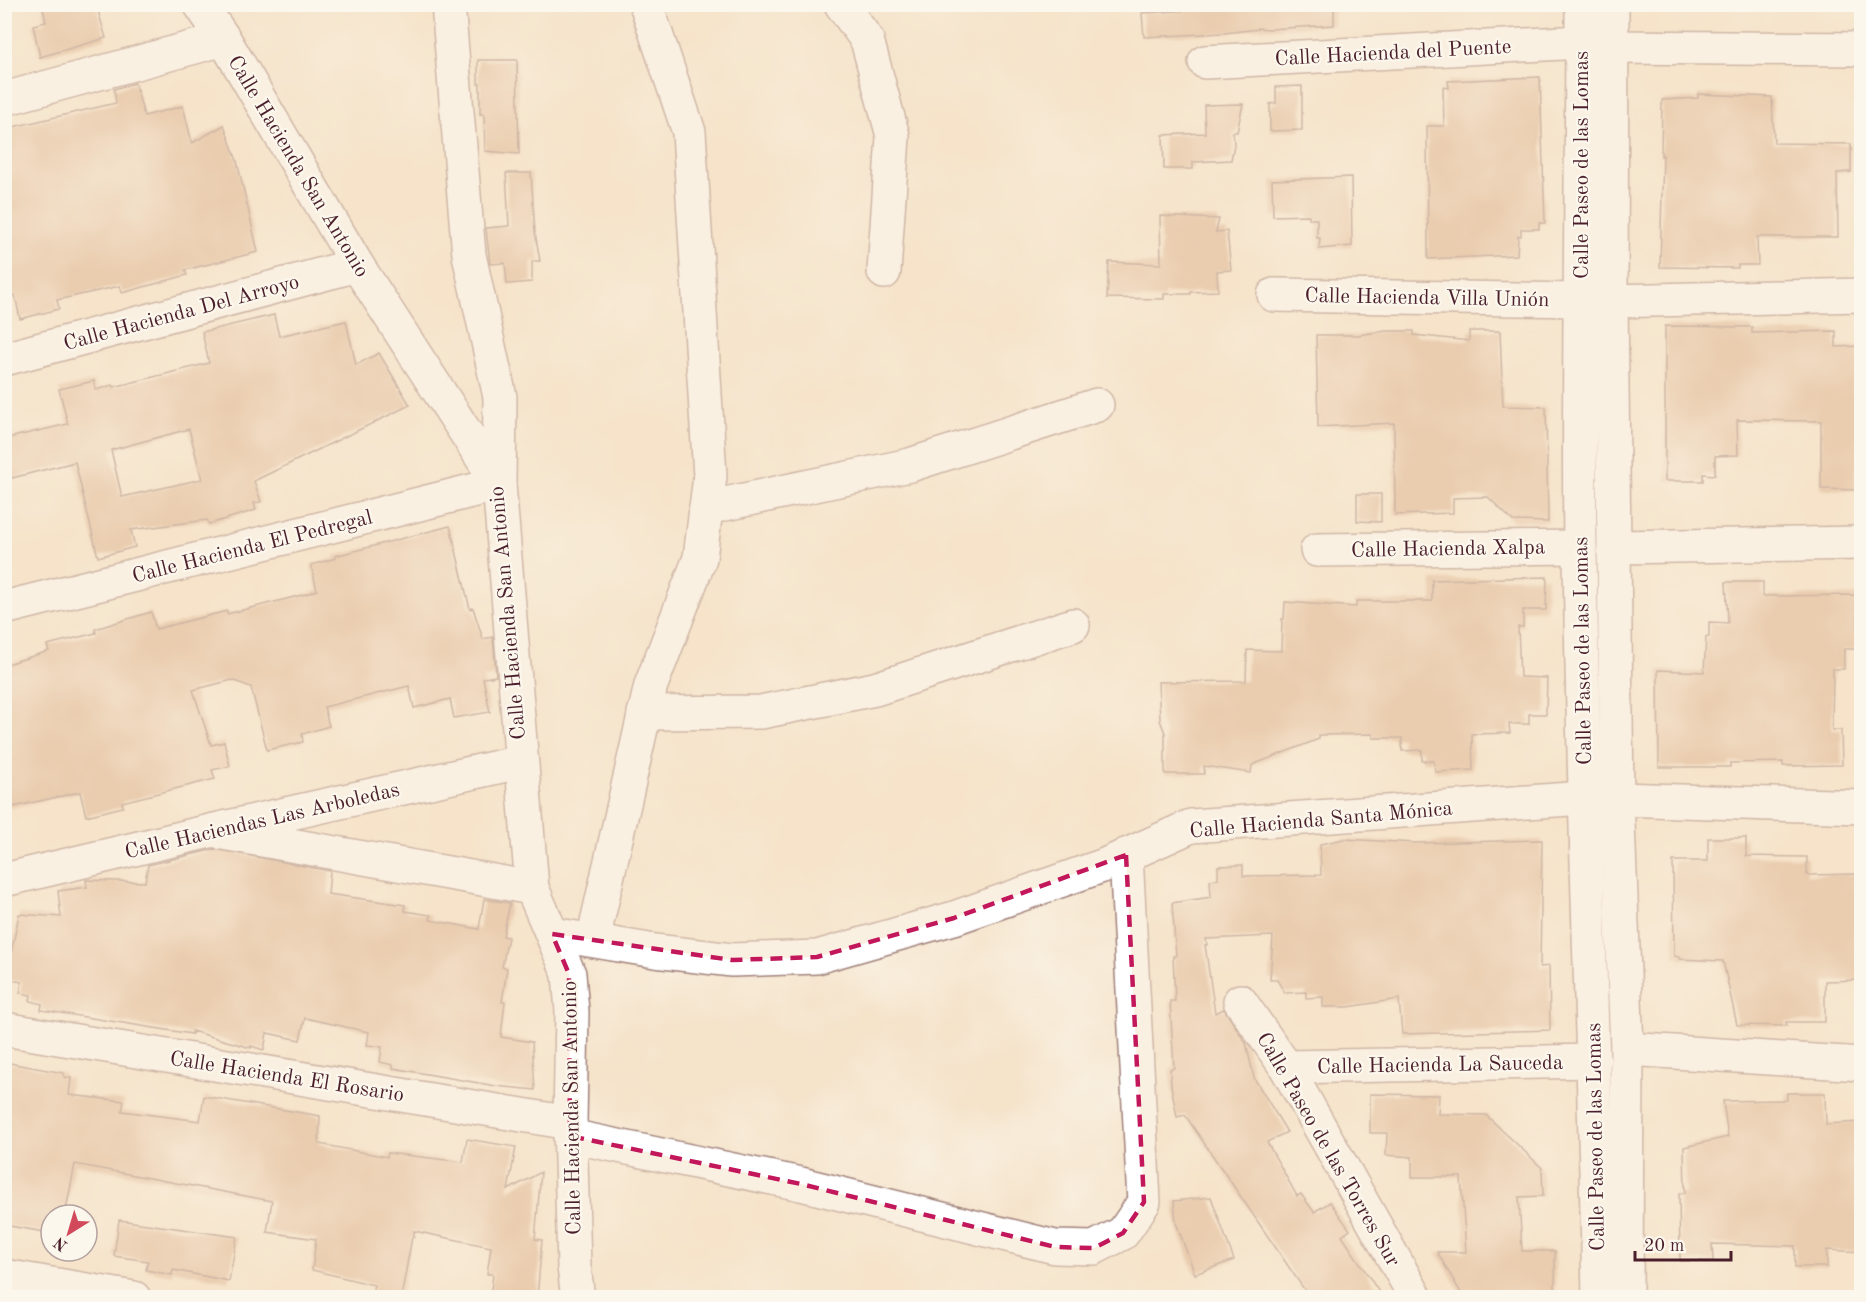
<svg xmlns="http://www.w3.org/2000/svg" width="1866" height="1302" font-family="'Old Standard TT',serif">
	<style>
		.building { fill: #dbb08d; fill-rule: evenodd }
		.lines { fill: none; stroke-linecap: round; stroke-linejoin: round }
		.minor-casing { stroke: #a0817a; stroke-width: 36 }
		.tertiary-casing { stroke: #a0817a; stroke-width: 36 }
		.secondary-casing { stroke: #a0817a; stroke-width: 36 }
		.minor { stroke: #fff; stroke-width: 33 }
		.tertiary { stroke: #fff; stroke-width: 33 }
		.secondary { stroke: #fff; stroke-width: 33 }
		.marked { fill: none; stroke: #c2185b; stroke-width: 4.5; stroke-dasharray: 12 8; stroke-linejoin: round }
		.labels { text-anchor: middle; stroke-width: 4.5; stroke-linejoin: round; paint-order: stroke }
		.street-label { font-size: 21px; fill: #4a1f2b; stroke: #fbf7ec }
	</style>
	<rect width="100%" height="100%" fill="#fbf7ec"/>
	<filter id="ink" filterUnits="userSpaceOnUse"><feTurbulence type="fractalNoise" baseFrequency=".0167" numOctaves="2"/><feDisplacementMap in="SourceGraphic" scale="12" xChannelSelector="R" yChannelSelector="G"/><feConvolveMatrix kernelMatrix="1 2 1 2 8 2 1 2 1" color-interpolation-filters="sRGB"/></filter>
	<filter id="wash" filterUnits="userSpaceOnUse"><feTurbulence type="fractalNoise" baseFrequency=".008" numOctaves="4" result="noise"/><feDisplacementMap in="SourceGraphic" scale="24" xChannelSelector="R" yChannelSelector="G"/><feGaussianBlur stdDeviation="1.35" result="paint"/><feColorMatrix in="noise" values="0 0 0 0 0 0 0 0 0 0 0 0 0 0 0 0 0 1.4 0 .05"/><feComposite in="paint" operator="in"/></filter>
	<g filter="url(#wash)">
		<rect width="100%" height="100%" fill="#f5e3ca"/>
		<g id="blocks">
			<!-- building -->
			<g class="building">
				<polygon points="42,4 96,4 106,38 40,57 33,25 46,22"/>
				<polygon points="1195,4 1334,4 1334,25 1269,29 1258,28 1258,29 1224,33 1144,37 1142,13 1195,10"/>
				<polygon points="478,60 517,60 519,154 485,151 484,114 480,114 480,84 478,84"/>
				<polygon points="1540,77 1545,223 1539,223 1539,229 1521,229 1521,236 1518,236 1517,255 1428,259 1427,126 1444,126 1443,87 1449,88 1448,81"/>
				<polygon points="135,83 144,116 183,106 192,143 224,125 237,161 258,252 185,270 187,275 122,293 120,286 57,300 59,309 20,319 15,295 4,297 4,129 116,103 114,89"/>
				<polygon points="1302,86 1302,130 1270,131 1270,104 1276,103 1276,87"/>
				<polygon points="1698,94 1772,97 1774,143 1851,144 1851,172 1837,173 1838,237 1757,237 1758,265 1738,265 1738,268 1660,267 1663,155 1661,156 1662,100 1698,98"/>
				<polygon points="1243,104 1237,132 1233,132 1234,145 1231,160 1193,162 1193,169 1164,169 1163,135 1205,133 1204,105"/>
				<polygon points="506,173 531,173 535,232 540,261 532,261 532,282 507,284 505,263 490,264 486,228 509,226"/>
				<polygon points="1351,177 1352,246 1319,249 1320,238 1317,238 1317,219 1309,219 1309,215 1273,216 1272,180"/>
				<polygon points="1160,216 1219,219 1216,232 1227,231 1231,270 1217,271 1218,291 1191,292 1191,294 1164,294 1164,299 1107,298 1109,262 1161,264"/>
				<path d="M274,315l5,21 67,-15 10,44 23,-12 31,52 -156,76 7,21 -7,1 2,7 -47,14 -2,-4 -76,10 4,17 -37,10 -23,-95 -71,18v-41l64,-15 -9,-35 35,-8 2,9 16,-5 2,2 95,-24 -7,-31zM189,429l13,50 -80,18 -11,-47z"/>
				<polygon points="1665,326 1752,327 1752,333 1836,331 1836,347 1862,346 1862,469 1856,469 1856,490 1821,489 1821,421 1737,420 1738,455 1715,456 1715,475 1703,474 1703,481 1665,481"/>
				<polygon points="1385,331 1414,331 1414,335 1469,341 1469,331 1500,331 1503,406 1546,407 1548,522 1513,521 1488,497 1453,498 1453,513 1395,515 1394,423 1318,427 1316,335 1358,335"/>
				<polygon points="1357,494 1381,494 1381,522 1357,521"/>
				<polygon points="450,526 470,609 473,608 483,639 493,637 496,676 483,678 490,712 454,718 450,699 414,708 409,686 324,707 329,726 302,734 303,742 267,750 251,687 232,680 193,690 211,745 224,742 230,766 212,770 215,779 122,802 123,807 86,816 80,792 4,809 4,665 49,651 47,645 96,633 95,629 151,612 156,629 227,611 227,614 306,594 317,590 311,565 336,558 335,556"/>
				<polygon points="1547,577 1546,610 1523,610 1523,627 1518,627 1520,677 1547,678 1546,714 1529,714 1529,724 1509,724 1510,733 1472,734 1473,770 1435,772 1434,761 1422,761 1422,750 1402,751 1402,738 1373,738 1373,734 1319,735 1319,739 1252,765 1251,773 1204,766 1204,774 1165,774 1165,733 1160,720 1158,682 1246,681 1247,650 1281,651 1282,619 1284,619 1285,602 1356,607 1356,601 1432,601 1432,580"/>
				<polygon points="1726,582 1763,582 1763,596 1858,595 1858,649 1844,649 1844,669 1833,669 1832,730 1841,730 1842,765 1783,766 1783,762 1730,763 1730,767 1659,767 1658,670 1704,672 1706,637 1709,637 1709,622 1728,623"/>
				<polygon points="1708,838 1746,838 1746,856 1807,857 1807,875 1862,874 1862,980 1825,981 1825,1022 1786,1022 1787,1026 1737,1025 1723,961 1679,959 1679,957 1674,956 1673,861 1708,861"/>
				<polygon points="1344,839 1415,843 1542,840 1540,967 1549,966 1550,1030 1402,1034 1399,999 1348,1007 1323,1007 1323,997 1306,998 1306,992 1285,993 1277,980 1270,980 1273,936 1206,939 1207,945 1205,945 1215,1013 1224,1009 1246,1043 1254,1078 1287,1132 1267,1142 1297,1196 1301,1194 1314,1212 1330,1202 1350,1230 1342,1236 1383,1298 1310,1298 1185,1115 1177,1117 1171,1086 1170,1069 1174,1068 1170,1001 1175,1001 1173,956 1176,956 1172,903 1211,897 1210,880 1218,879 1218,866 1243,865 1243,876 1321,875 1320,844"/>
				<polygon points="215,849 330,871 328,894 405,905 405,911 431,915 430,920 479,929 484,899 510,903 503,936 508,937 502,967 507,968 502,1002 505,1002 501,1037 532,1042 535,1090 496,1086 393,1068 393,1065 380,1062 382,1047 367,1045 369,1032 305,1018 300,1040 267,1033 264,1050 251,1046 251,1048 192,1031 192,1034 41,1010 42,1004 30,1001 31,995 20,993 22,982 6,979 19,914 61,917 58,891 87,887 86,880 145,882 148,865"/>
				<polygon points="4,1062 64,1073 64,1077 71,1078 69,1095 124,1101 122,1111 200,1121 204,1096 320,1116 319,1144 387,1157 388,1153 463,1162 467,1139 516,1147 508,1190 541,1172 535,1239 542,1240 537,1298 490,1298 493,1274 487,1274 491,1247 414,1231 414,1237 412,1237 401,1298 371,1298 374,1285 312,1270 316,1239 267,1232 272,1201 75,1164 65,1215 51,1215 51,1233 4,1225"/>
				<polygon points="1787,1093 1825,1093 1826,1124 1862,1122 1862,1252 1827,1250 1827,1267 1795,1267 1795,1246 1712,1244 1713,1261 1680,1261 1679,1194 1685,1193 1684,1147 1728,1137 1723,1101 1787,1100"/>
				<polygon points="1370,1094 1439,1095 1438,1114 1486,1115 1542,1168 1543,1196 1519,1197 1522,1251 1555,1251 1555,1294 1532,1294 1532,1298 1464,1298 1437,1252 1466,1252 1461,1177 1412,1177 1412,1157 1386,1155 1387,1133 1370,1133"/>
				<polygon points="1211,1197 1234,1260 1195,1274 1176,1223 1174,1201"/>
				<polygon points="119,1220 237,1237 229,1281 173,1270 172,1275 146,1270 148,1261 114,1256"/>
			</g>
		</g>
	</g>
	<g filter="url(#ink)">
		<use href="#blocks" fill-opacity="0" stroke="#a0817a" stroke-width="1.5"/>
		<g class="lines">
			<!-- minor casing -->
			<g class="minor-casing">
				<g id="minor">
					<polyline points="200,4 224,39 357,265 499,484 532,888 569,974 572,1012 570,1123 574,1267 578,1298"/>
					<polyline points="841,4 867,40 893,136 884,272"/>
					<polyline points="1612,47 1862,49"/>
					<polyline points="1205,62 1582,42"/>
					<polyline points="4,99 224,39"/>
					<polyline points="1274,295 1580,300"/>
					<polyline points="1611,301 1862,295"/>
					<polyline points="4,359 357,265"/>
					<polyline points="706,508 910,465 1097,405"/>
					<polyline points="1615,547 1862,543"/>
					<polyline points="1317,550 1580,547"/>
					<polyline points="4,608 499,484 500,397 469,255 448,4"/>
					<polyline points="644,713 761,712 875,689 1073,625"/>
					<polyline points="223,833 532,888"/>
					<polyline points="4,880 210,831 520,762"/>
					<polyline points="552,934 655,951 732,960 817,957 954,918 1105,865 1191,826 1584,798"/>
					<polyline points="593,940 651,685 700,558 710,476 689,132 646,4"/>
					<polyline points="1240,1001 1286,1067 1416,1298"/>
					<polyline points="4,1029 570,1123"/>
					<polyline points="1627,1049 1862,1064"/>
					<polyline points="1286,1067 1594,1061"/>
					<polyline points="570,1136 801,1184 1055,1247 1094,1248 1123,1233 1144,1202 1126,855"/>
					<polyline points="4,1276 134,1298"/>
				</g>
			</g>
			<!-- tertiary casing -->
			<g class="tertiary-casing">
				<polyline id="tertiary" points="1589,798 1862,807"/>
			</g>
			<!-- secondary casing -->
			<g class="secondary-casing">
				<g id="secondary">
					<path d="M1582,4c0,182 -4,364 -2,546 3,250 14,498 19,748"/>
					<polyline points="1612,4 1611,301 1617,798 1627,1049 1626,1298"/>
				</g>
			</g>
			<!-- minor -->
			<use href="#minor" class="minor"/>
			<!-- tertiary -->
			<use href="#tertiary" class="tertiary"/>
			<!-- secondary -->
			<use href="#secondary" class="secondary"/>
		</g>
	</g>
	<!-- marked area -->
	<path d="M0 0H1866V1302H0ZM1126,855l18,347 -21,31 -29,15 -39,-1 -254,-63 -231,-48 -1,-162 -17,-40 180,26 85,-3 137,-39z" fill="#f5e3ca" fill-opacity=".55" fill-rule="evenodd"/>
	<path class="marked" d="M1126,855l18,347 -21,31 -29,15 -39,-1 -254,-63 -231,-48 -1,-162 -17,-40 180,26 85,-3 137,-39z"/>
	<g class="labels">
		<!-- street labels -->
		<g class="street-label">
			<text transform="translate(1393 52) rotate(-3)" y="7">Calle Hacienda del Puente</text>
			<text transform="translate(1581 165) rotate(-90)" y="7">Calle Paseo de las Lomas</text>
			<text transform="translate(299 166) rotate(59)" y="7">Calle Hacienda San Antonio</text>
			<text transform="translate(1427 297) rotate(1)" y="7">Calle Hacienda Villa Unión</text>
			<text transform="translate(181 312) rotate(-15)" y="7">Calle Hacienda Del Arroyo</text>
			<text transform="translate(252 546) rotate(-14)" y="7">Calle Hacienda El Pedregal</text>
			<text transform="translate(1448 548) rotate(-1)" y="7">Calle Hacienda Xalpa</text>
			<text transform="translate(507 613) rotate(-95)" y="7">Calle Hacienda San Antonio</text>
			<text transform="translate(1582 651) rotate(-91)" y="7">Calle Paseo de las Lomas</text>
			<text transform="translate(1321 819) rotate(-5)" y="7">Calle Hacienda Santa Mónica</text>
			<text transform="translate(262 820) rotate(-13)" y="7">Calle Haciendas Las Arboledas</text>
			<text transform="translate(1440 1064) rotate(-1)" y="7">Calle Hacienda La Sauceda</text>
			<text transform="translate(287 1076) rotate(9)" y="7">Calle Hacienda El Rosario</text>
			<text transform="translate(571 1108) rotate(-91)" y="7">Calle Hacienda San Antonio</text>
			<text transform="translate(1595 1137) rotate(-91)" y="7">Calle Paseo de las Lomas</text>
			<text transform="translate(1329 1149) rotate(60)" y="7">Calle Paseo de las Torres Sur</text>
		</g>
	</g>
	<!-- margin -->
	<rect width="1866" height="1302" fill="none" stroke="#fbf7ec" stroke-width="24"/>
	<!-- north arrow -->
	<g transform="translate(69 1233) rotate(217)"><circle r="28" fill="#fbf7ec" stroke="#b4a19f" stroke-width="1.5"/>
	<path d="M0-4.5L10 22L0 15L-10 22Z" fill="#d1495b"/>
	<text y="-9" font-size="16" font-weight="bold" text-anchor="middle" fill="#4a1f2b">N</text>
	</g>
	<!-- scale -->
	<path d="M1635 1251v9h96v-9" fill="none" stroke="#4a1f2b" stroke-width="3"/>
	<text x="1644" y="1251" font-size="18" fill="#4a1f2b" stroke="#fbf7ec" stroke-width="4.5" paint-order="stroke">20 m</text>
</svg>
